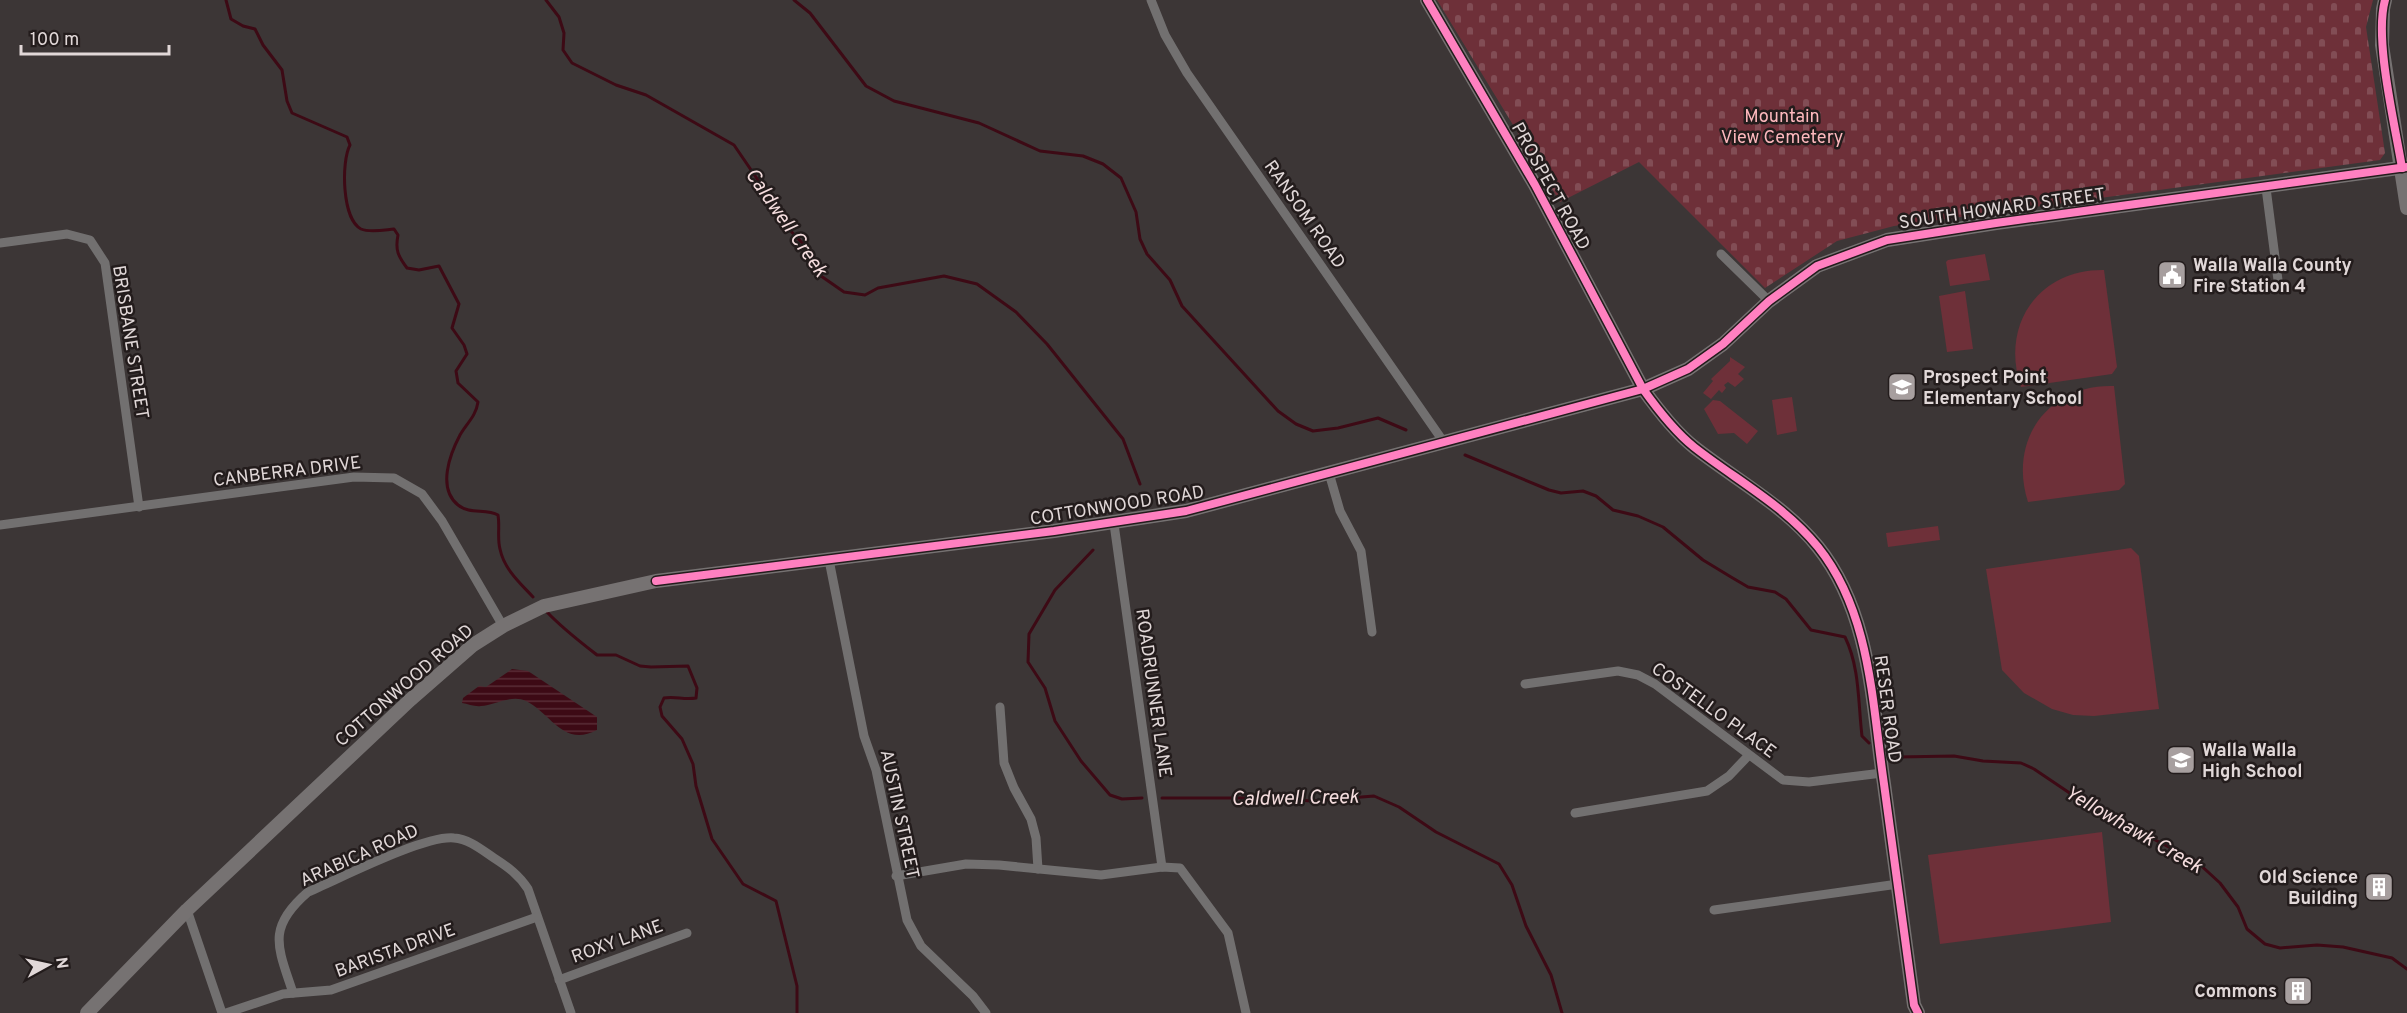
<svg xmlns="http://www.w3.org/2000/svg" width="2407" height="1013" font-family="Overpass,sans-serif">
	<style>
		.cemetery { fill: url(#cemetery-stones) }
		.park { fill: #6e3039 }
		.water { fill: url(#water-rules) }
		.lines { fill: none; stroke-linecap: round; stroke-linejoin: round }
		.stream { stroke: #3d0a15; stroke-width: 3 }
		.street { stroke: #727070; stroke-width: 9 }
		.secondary { stroke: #767272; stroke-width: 14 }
		.cycleway-casing { stroke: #231c1c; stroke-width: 11 }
		.cycleway { stroke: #ff80c0; stroke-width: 8 }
		.labels { text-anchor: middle; stroke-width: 5; stroke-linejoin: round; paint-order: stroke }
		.park-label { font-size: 18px; fill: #fdb8bd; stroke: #231c1c }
		.street-label { font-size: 18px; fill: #e1d8d8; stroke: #231c1c }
		.poi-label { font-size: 18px; font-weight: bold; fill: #e1d8d8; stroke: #231c1c; text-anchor: start }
		.water-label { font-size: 20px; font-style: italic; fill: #f5ddde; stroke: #231c1c }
	</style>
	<defs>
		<pattern id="cemetery-stones" width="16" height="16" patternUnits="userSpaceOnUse" patternTransform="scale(1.5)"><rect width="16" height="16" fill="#6e3039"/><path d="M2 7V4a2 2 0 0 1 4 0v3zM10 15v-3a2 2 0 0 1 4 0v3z" fill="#824d55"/></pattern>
		<pattern id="water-rules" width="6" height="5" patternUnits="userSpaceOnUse" patternTransform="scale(1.5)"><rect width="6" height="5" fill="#3d0a15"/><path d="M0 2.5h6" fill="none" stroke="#592d36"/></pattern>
	</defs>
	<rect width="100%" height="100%" fill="#3c3636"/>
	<!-- cemetery -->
	<polygon class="cemetery" points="1437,0 2373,0 2366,27 2385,153 2380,160 1894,226 1837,241 1765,288 1639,162 1560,202"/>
	<!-- park -->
	<g class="park">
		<polygon points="1985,254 1990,280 1950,286 1946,262 1948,260"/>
		<path d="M2104,270l13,97 -5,7 -91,13c-21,-61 17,-118 83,-117z"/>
		<polygon points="1965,291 1973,349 1947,352 1939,296"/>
		<polygon points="1730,357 1745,367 1738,374 1744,379 1735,387 1728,382 1724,385 1726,388 1722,393 1719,390 1711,399 1703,393 1713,381 1711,379 1730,361"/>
		<path d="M2114,386l11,98 -6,6 -91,12c-20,-62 20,-118 86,-116z"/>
		<polygon points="1792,397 1797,431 1777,435 1772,400"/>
		<polygon points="1713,400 1720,401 1758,431 1747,444 1734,433 1718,434 1704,409"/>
		<polygon points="1938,526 1940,540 1888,547 1886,533"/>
		<polygon points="2131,548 2139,556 2159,709 2094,716 2073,715 2052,709 2024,693 2002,670 1986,569"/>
		<polygon points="2102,832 2111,922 1940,944 1928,855"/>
	</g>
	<!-- water -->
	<path class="water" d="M512,669l16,2 69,46v13c-34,18 -46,-17 -71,-29 -14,-7 -31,4 -45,5 -6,1 -13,-2 -19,-3l1,-5 16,-12 7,1z"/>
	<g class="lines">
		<!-- stream -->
		<g class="stream">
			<path d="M226,0l5,19 12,7 12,3 8,16 19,25 5,31 5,12 55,24 3,8c-9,17 -8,74 11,84 9,4 23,1 33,0l4,6c-3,15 0,21 9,33l12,2 20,-4 20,38 -7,24 12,17 3,9 -11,17 2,12 20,19c-2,14 -11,21 -18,33 -10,19 -23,53 -2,70 12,10 28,3 40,10 2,11 -1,23 2,34 4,20 20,34 33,48"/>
			<polyline points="546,0 559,17 564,33 563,50 572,63 616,85 646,95 734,145 764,189 787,227 806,247 821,276 844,292 865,295 878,288 944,276 977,284 1016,312 1047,344 1123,439 1140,484"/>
			<polyline points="794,0 810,13 866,86 894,101 979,123 1040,151 1083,156 1103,164 1121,178 1136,212 1140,239 1147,254 1170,280 1182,306 1278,411 1296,424 1313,431 1338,428 1378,418 1406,430"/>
			<path d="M1465,455l84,35 12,3 22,-2 13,5 17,14 25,6 25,11 40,33 28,17 17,10 27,5 11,7 25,31 34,7c15,31 13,66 17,99l7,7"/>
			<polyline points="1093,550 1055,590 1029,634 1028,662 1045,688 1055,721 1081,761 1110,795 1122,799 1142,798"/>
			<path d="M547,612c15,16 32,29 50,43h19l24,11 11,1 37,-1 9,22 -1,10c-12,2 -21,-2 -32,0l-4,9 2,9 20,23 11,25 3,22 16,53 31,45 33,17 21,85v27"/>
			<polyline points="1898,757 1954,756 1983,761 2021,763 2034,769 2080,800 2103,808 2126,825 2196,861 2220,883 2238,907 2247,929 2265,944 2280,948 2317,945 2343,947 2392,958 2407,969"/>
			<polyline points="1162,798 1269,798 1312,801 1374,796 1399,807 1436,832 1499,864 1512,885 1526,926 1551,975 1562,1013"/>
		</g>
		<!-- street -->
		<g class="street">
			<polyline points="1151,0 1165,35 1187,73 1443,441"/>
			<polyline points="2266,188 2278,280"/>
			<polyline points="0,243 67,234 90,240 105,263 139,507"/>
			<polyline points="1721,254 1769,301"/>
			<polyline points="1329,473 1340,511 1361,551 1372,632"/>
			<polyline points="1114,524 1162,867"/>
			<polyline points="0,525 354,477 394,478 422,494 442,521 503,626"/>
			<polyline points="829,560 864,736 876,770 907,920 921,946 973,996 986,1013"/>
			<polyline points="1525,684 1618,671 1638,675 1655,684 1783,780 1809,782 1882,773"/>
			<polyline points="1000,707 1004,763 1014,788 1031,819 1036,838 1038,869"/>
			<polyline points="1575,813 1707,791 1729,776 1748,756"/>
			<polyline points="896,876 966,864 999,865 1101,875 1162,867 1180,868 1228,933 1246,1013"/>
			<polyline points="187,910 222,1013"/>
			<polyline points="1714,910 1898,884"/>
			<polyline points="559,980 687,933"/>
			<path d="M293,993c-15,-46 -27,-65 15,-101 31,-13 116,-57 146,-54 15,1 28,12 40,20 14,9 25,17 34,31l43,124"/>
			<polyline points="226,1013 283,994 331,990 537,917"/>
		</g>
		<!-- secondary -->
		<g class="secondary">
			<path d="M1427,0l108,185 108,204c15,21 31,42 51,58 42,33 90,58 124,100 53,66 54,156 66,237 10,74 20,147 30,221l4,8"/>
			<polyline points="2385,0 2383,9 2382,45 2407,208"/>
			<polyline points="87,1013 187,910 410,700 473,645 503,626 544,606 656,581 1054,531 1186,511 1643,389 1688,369 1723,344 1769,301 1817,266 1887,240 1996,223 2407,167"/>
		</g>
		<!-- cycleway casing -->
		<g class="cycleway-casing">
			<g id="cycleway">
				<path d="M1427,0l108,185 108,204c15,21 31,42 51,58 42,33 90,58 124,100 53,66 54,156 66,237 10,74 20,147 30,221l4,8"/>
				<path d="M2385,0c-11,40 10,124 17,168"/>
				<polyline points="656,581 1054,531 1186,511 1643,389 1688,369 1723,344 1769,301 1817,266 1887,240 1996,223 2407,167"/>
			</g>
		</g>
		<!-- cycleway -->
		<use href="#cycleway" class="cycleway"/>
	</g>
	<!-- icons -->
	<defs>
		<g id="civic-square" transform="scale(1.5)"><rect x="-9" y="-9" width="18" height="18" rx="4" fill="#a79f9f" stroke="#231c1c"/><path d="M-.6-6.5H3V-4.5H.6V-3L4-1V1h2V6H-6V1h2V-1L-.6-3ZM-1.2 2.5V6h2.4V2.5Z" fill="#fff"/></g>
		<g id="school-square" transform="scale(1.5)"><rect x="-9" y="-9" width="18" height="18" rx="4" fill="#a79f9f" stroke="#231c1c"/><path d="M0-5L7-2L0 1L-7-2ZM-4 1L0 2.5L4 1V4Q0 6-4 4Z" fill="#fff"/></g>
		<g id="building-square" transform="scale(1.5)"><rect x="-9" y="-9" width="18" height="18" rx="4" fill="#a79f9f" stroke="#231c1c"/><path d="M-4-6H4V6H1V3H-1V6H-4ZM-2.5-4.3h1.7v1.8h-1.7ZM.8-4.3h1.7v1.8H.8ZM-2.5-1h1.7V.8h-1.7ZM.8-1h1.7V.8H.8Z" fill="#fff"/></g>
	</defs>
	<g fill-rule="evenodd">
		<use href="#civic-square" x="2172" y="275"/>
		<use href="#school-square" x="1902" y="387"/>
		<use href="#school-square" x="2181" y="760"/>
		<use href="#building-square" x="2379" y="887"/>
		<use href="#building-square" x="2298" y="991"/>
	</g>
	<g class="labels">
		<!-- park labels -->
		<g class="park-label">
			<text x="1782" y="122">Mountain<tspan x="1782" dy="21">View Cemetery</tspan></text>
		</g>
		<!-- street labels -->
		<g class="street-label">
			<text transform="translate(1551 186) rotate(61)" y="6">PROSPECT ROAD</text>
			<text transform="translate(2002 208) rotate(-8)" y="6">SOUTH HOWARD STREET</text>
			<text transform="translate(1305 214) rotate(55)" y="6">RANSOM ROAD</text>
			<text transform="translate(131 342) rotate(81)" y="6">BRISBANE STREET</text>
			<text transform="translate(287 471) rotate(-7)" y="6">CANBERRA DRIVE</text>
			<text transform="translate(1117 505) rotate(-9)" y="6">COTTONWOOD ROAD</text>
			<text transform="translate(404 685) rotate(-41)" y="6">COTTONWOOD ROAD</text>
			<text transform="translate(1154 693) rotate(82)" y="6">ROADRUNNER LANE</text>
			<text transform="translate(1888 709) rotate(82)" y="6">RESER ROAD</text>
			<text transform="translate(1714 710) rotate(36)" y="6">COSTELLO PLACE</text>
			<text transform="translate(900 814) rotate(78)" y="6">AUSTIN STREET</text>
			<text transform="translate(359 855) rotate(-24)" y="6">ARABICA ROAD</text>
			<text transform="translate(617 941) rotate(-20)" y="6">ROXY LANE</text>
			<text transform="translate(395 950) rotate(-20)" y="6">BARISTA DRIVE</text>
		</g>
		<!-- poi labels -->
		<g class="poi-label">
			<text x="2193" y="271">Walla Walla County<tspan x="2193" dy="21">Fire Station 4</tspan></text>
			<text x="1923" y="383">Prospect Point<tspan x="1923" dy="21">Elementary School</tspan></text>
			<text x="2202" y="756">Walla Walla<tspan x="2202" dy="21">High School</tspan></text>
			<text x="2358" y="883" text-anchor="end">Old Science<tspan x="2358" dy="21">Building</tspan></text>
			<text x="2277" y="997" text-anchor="end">Commons</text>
		</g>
		<!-- water labels -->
		<g class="water-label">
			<text transform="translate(787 222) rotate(55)" y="7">Caldwell Creek</text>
			<text transform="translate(1295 797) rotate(-1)" y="7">Caldwell Creek</text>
			<text transform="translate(2134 829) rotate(30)" y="7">Yellowhawk Creek</text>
		</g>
	</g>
	<!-- north arrow -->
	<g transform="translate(48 965) rotate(82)" stroke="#231c1c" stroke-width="4.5" paint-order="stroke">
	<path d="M0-4.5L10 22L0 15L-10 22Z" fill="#e1d8d8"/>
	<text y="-9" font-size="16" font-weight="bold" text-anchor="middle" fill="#e1d8d8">N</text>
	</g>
	<!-- scale -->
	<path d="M21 45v9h148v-9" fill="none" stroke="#e1d8d8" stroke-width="3"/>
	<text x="30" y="45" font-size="18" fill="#e1d8d8" stroke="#231c1c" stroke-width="4.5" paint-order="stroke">100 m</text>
</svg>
